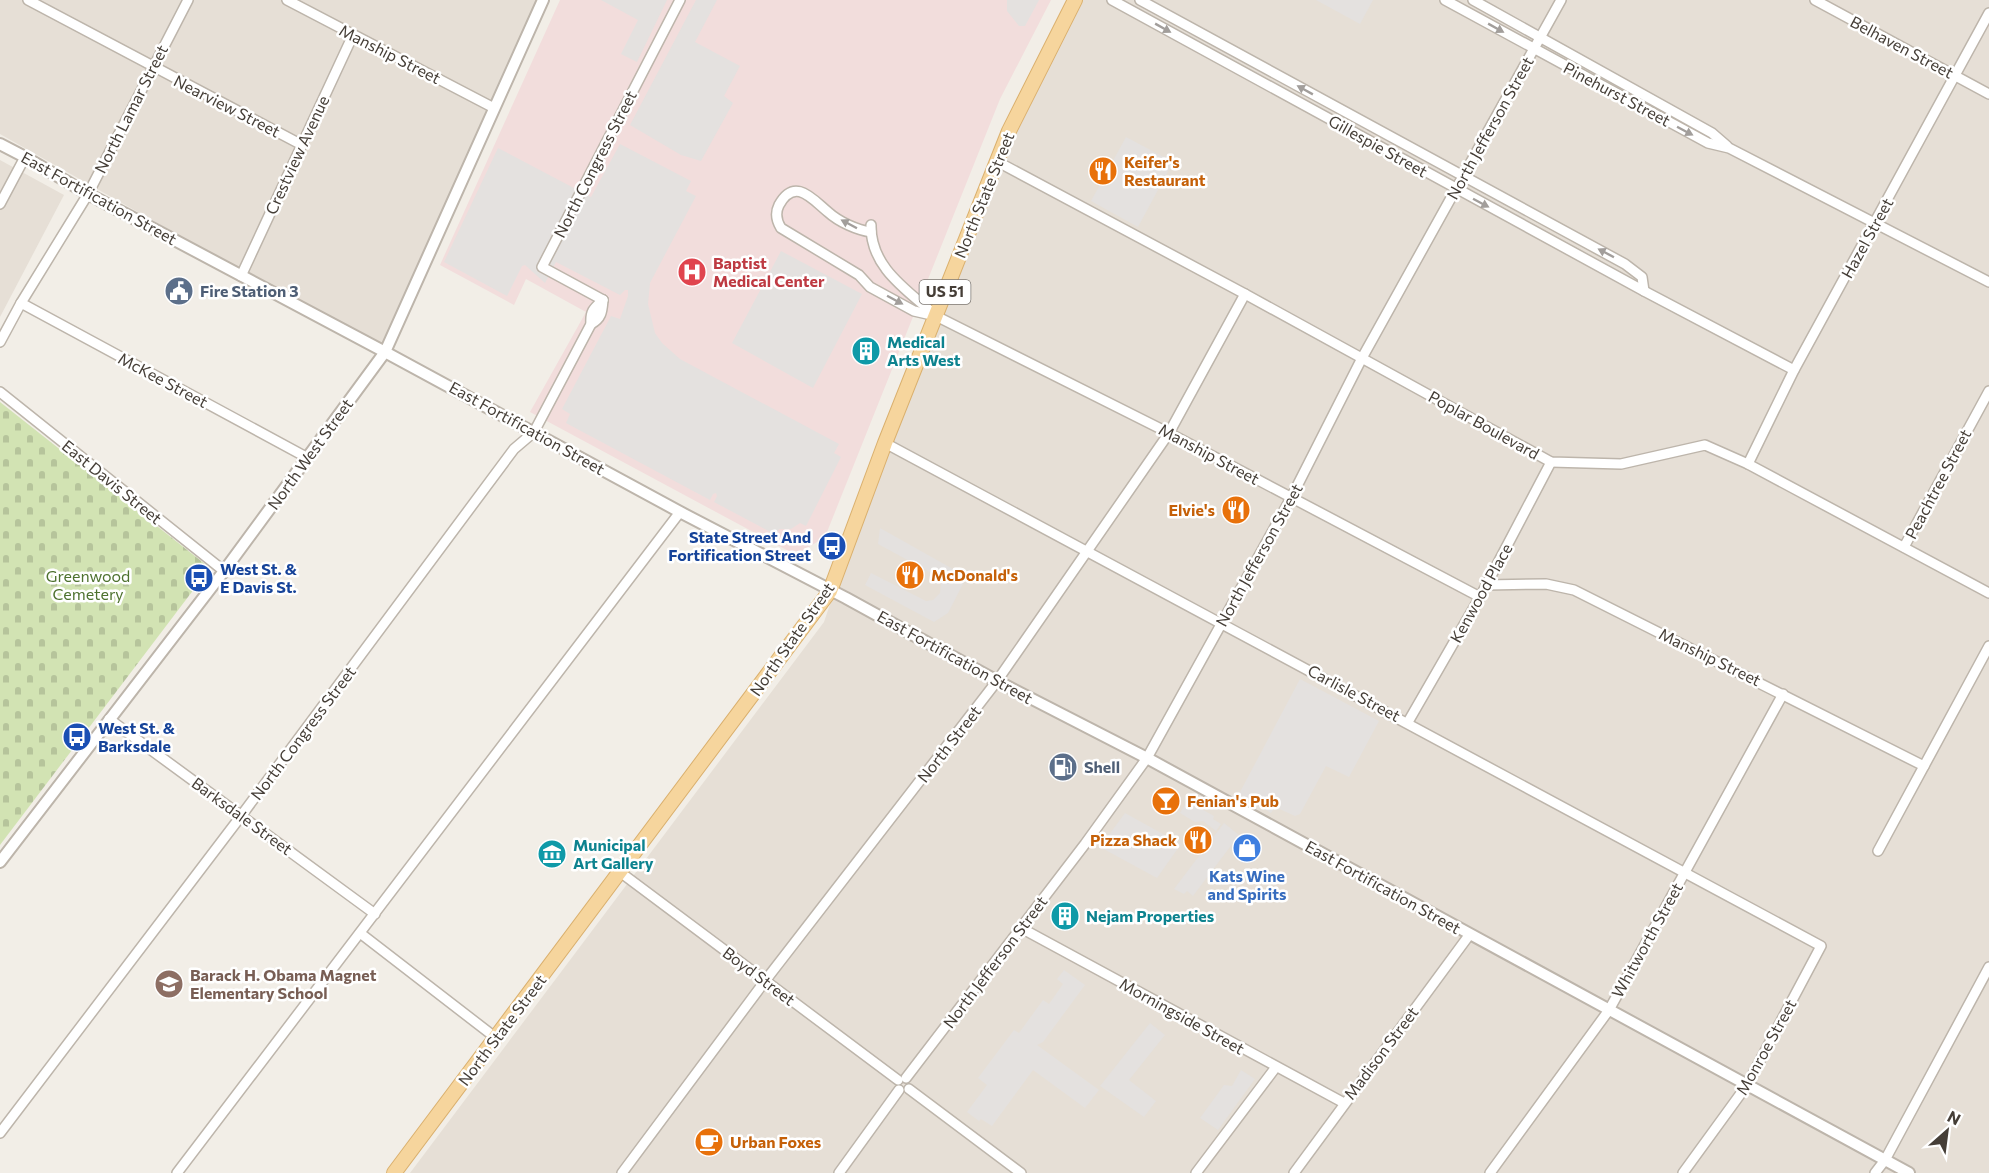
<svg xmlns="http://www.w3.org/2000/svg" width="1989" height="1173" font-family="Commissioner,sans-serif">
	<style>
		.residential { fill: #e6dfd6 }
		.medical { fill: #f2dddc }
		.cemetery { fill: url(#cemetery-stones) }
		.parking { fill: #e4e1df }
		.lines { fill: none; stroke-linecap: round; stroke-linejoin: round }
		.minor-casing { stroke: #bdb5ab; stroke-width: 12 }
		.tertiary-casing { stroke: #bdb5ab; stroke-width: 14 }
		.primary-casing { stroke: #dab06e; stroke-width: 16 }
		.minor { stroke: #fff; stroke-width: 9 }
		.tertiary { stroke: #fff; stroke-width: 10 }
		.primary { stroke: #f6d59d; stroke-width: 14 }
		.oneway { fill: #a29e9b }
		.labels { text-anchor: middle; stroke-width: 5; stroke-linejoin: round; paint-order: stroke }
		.shield { fill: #fff; stroke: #7d7873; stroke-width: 1.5 }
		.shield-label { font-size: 15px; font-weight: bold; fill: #453e37 }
		.street-label { font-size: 16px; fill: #453e37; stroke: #fff }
		.food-label { font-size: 16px; font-weight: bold; fill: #c56008; stroke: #fff; text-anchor: start }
		.health-label { font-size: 16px; font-weight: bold; fill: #be3a42; stroke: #fff; text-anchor: start }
		.service-label { font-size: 16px; font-weight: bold; fill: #4e5e75; stroke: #fff; text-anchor: start }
		.culture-label { font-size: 16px; font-weight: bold; fill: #0d838f; stroke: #fff; text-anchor: start }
		.transit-label { font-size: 16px; font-weight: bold; fill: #164399; stroke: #fff; text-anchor: start }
		.park-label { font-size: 16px; fill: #4e722f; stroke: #fff }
		.shop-label { font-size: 16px; font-weight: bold; fill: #366cbe; stroke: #fff }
		.education-label { font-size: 16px; font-weight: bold; fill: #785e54; stroke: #fff; text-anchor: start }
	</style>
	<defs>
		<pattern id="cemetery-stones" width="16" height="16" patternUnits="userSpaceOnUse" patternTransform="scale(1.5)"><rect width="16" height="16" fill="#d2e3b3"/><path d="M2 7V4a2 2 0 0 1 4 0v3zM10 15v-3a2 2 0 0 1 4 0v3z" fill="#b6c49b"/></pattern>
	</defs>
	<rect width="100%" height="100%" fill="#f2eee7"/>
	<!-- residential -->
	<g class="residential">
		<polygon points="0,0 549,0 385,352 0,134"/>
		<polygon points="1077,0 1989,0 1989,1173 410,1173 824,622 885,443 990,181"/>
		<polygon points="0,160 64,195 0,317"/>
	</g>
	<!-- medical -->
	<polygon class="medical" points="560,0 1051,0 1000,99 825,537 796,555 530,412 586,312 526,279 514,305 440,265"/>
	<!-- cemetery -->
	<polygon class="cemetery" points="0,402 210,568 0,845"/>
	<!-- parking -->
	<g class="parking">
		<polygon points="601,0 667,0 637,62 621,54 638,20"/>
		<polygon points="696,0 717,0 695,42 740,66 724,96 733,103 701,161 681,155 630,125"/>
		<polygon points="1007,0 1039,0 1025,26 1019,26 1007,11"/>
		<polygon points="1316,0 1373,0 1360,24"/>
		<polygon points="1126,137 1173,162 1138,227 1091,201"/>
		<polygon points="620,144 691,181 686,191 696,196 650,283 648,304 655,333 662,343 680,359 839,444 834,453 841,457 806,526 800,523 791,529 779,529 776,535 714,502 717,496 716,493 713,494 710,500 566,423 570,414 562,409 611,316 620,319 628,296 628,290 625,290 620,295 556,262 545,283 525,265 522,266 507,296 444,262 498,148 591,197"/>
		<polygon points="781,251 862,294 813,388 732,343"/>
		<polygon points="880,528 960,573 964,582 948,613 934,622 865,585 871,573 926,601 933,600 940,593 941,584 939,577 878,544"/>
		<polygon points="1300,679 1379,721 1349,777 1326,766 1300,814 1295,816 1275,807 1271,813 1239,794"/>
		<polygon points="1187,801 1214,816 1213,819 1221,824 1216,831 1203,821 1195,822 1180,813"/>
		<polygon points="1125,813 1181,844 1157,878 1100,847"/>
		<polygon points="1224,823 1239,835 1193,896 1187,891 1184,894 1174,889"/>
		<polygon points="1064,970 1085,985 1043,1042 1037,1045 1099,1090 1085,1108 1033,1070 992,1126 981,1119 979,1121 967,1112 987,1085 978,1078 1014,1030 1019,1033 1043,1000 1049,1004 1063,984 1057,979"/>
		<polygon points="1150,1023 1165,1035 1129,1080 1156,1101 1144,1117 1100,1086"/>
		<polygon points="1241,1070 1255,1079 1218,1130 1200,1118 1224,1085 1232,1086"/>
	</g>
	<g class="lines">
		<!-- minor casing -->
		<g class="minor-casing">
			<g id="minor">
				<polyline points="28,0 302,145"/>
				<polyline points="287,0 494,108"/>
				<polyline points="1112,0 1644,291 1794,370"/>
				<polyline points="1140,0 1625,264 1642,277 1644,291"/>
				<polyline points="1445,0 1708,143 1729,148 1989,282"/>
				<polyline points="1473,0 1712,133 1727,146"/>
				<polyline points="1815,0 1989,94"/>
				<polyline points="998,162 1245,294 1551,462 1621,464 1705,445 1748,464 1989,593"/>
				<polyline points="0,204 25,157"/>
				<path d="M871,225c-1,42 36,65 63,89"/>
				<path d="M871,232c-14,-2 -32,-10 -43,-20 -15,-12 -33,-36 -49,-7 -4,8 -3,15 2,23l78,47 11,12 44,24 22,5 233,117 311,164"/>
				<polyline points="241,276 353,35"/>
				<polyline points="603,300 542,267 680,0"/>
				<polyline points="21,303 306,457"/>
				<path d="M591,324c11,-6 11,-13 12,-24"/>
				<polyline points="0,342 21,303 88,194 188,0"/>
				<polyline points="0,392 224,571"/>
				<polyline points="885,443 1821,946 1747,1085 1683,1173"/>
				<polyline points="1748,464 1794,370 1989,13"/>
				<polyline points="1904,547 1989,391"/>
				<polyline points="1486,585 1546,584 1574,590 1924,766"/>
				<polyline points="109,719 375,914"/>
				<polyline points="1408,722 1480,597 1551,462"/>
				<polyline points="1878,851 1989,646"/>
				<polyline points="620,872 898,1080"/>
				<polyline points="1021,928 1344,1103"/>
				<polyline points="360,933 496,1038"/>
				<polyline points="906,1078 1085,844 1147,758 1291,498 1362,358 1561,0"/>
				<polyline points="909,1089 1021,1173"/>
				<path d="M0,1133l241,-317 273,-367 20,-17 57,-108c-1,-13 3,-16 12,-24"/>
				<polyline points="177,1173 680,512"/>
				<polyline points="622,1173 765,981 997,681 1169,433 1245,294"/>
				<polyline points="839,1173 899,1090"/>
				<polyline points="1196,1173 1276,1067"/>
				<polyline points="1294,1173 1470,934"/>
				<polyline points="1490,1173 1609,1010 1783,694"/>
				<polyline points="1875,1173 1885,1160 1989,967"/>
			</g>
		</g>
		<!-- tertiary casing -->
		<g class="tertiary-casing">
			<g id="tertiary">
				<polyline points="0,144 25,157 88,194 385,352 680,512 846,598 997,681 1147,758 1909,1173"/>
				<polyline points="0,862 224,571 385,352 543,0"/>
			</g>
		</g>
		<!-- primary casing -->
		<g class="primary-casing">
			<polyline id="primary" points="394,1173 830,591 885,443 1009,131 1075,0"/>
		</g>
		<!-- minor -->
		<use href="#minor" class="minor"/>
		<!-- tertiary -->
		<use href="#tertiary" class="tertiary"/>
		<!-- primary -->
		<use href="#primary" class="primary"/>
	</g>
	<!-- one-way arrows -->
	<defs><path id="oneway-solid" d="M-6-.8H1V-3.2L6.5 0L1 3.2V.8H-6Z" transform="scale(1.5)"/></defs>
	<g class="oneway">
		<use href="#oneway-solid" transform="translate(1163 28) rotate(29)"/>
		<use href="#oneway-solid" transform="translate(1496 28) rotate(29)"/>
		<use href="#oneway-solid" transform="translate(1305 90) rotate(-151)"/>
		<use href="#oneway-solid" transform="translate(1685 131) rotate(28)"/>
		<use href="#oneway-solid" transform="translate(1481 203) rotate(28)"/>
		<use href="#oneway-solid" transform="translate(849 224) rotate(-152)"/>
		<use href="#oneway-solid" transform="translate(1606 253) rotate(-152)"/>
		<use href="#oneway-solid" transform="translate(895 300) rotate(28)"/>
	</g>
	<!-- icons -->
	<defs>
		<g id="restaurant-disc" transform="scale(1.5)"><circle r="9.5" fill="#e8710a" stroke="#fff"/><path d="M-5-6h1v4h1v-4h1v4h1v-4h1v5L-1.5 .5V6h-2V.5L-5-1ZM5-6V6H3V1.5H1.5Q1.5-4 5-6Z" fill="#fff"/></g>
		<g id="hospital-disc" transform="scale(1.5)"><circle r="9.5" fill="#e0444e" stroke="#fff"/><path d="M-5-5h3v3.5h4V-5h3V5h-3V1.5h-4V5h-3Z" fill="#fff"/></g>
		<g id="civic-disc" transform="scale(1.5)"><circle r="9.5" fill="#5c6f8a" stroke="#fff"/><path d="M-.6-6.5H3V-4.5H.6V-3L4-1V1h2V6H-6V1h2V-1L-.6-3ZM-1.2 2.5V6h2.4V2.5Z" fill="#fff"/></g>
		<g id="building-disc" transform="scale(1.5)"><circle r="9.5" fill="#0f9aa8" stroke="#fff"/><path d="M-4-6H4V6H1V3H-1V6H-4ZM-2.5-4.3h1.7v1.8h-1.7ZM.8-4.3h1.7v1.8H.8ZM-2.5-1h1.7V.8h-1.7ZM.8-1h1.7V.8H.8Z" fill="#fff"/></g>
		<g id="bus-disc" transform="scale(1.5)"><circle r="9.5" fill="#1a4fb4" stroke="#fff"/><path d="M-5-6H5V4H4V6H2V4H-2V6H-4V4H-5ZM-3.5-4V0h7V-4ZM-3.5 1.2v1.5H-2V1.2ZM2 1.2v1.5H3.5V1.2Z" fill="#fff"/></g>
		<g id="fuel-disc" transform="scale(1.5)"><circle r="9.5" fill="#5c6f8a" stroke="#fff"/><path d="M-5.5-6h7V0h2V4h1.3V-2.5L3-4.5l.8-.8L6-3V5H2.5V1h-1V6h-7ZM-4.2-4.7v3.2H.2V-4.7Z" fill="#fff"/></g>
		<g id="bar-disc" transform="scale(1.5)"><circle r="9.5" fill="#e8710a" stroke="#fff"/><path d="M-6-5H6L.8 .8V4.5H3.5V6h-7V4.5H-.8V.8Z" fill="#fff"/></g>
		<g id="shop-disc" transform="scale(1.5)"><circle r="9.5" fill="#3f7fe0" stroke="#fff"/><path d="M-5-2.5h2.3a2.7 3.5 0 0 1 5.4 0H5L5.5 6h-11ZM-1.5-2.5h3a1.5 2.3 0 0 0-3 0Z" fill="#fff"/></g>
		<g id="museum-disc" transform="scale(1.5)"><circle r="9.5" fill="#0f9aa8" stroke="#fff"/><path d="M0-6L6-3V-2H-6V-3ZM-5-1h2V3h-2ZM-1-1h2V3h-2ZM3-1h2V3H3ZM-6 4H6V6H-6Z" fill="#fff"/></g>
		<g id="school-disc" transform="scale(1.5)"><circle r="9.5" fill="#8d6e63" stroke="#fff"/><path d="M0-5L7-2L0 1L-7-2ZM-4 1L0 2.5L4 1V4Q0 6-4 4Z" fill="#fff"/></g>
		<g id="cafe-disc" transform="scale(1.5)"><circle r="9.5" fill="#e8710a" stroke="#fff"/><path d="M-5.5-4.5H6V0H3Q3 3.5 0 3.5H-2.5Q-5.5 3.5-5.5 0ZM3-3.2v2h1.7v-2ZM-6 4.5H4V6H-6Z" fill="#fff"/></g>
	</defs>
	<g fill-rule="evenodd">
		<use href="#restaurant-disc" x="1103" y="171"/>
		<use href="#hospital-disc" x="692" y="272"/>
		<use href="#civic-disc" x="179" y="291"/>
		<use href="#building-disc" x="866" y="351"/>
		<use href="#restaurant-disc" x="1236" y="510"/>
		<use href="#bus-disc" x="832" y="546"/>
		<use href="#restaurant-disc" x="910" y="575"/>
		<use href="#bus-disc" x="199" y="578"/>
		<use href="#bus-disc" x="77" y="737"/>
		<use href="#fuel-disc" x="1063" y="767"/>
		<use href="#bar-disc" x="1166" y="801"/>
		<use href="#restaurant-disc" x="1198" y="840"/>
		<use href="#shop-disc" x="1247" y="848"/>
		<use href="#museum-disc" x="552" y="854"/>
		<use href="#building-disc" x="1065" y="916"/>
		<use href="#school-disc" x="169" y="984"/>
		<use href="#cafe-disc" x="709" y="1142"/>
	</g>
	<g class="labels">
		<!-- shield labels -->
		<rect class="shield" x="919.5" y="280" width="51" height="24" rx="4.5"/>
		<g class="shield-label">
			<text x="945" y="297">US 51</text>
		</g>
		<!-- street labels -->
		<g class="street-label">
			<text transform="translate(1902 47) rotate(28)" y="6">Belhaven Street</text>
			<text transform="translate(390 54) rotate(27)" y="6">Manship Street</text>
			<text transform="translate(1617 94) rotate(28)" y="6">Pinehurst Street</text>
			<text transform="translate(227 106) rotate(27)" y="6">Nearview Street</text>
			<text transform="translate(131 109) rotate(-63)" y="6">North Lamar Street</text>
			<text transform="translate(1490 128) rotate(-61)" y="6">North Jefferson Street</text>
			<text transform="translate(1378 146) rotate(29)" y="6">Gillespie Street</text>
			<text transform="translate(297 155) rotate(-65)" y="6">Crestview Avenue</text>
			<text transform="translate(595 164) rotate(-63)" y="6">North Congress Street</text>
			<text transform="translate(984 195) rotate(-68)" y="6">North State Street</text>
			<text transform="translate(99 198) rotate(29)" y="6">East Fortification Street</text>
			<text transform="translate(1867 238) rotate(-61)" y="6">Hazel Street</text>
			<text transform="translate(163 380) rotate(28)" y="6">McKee Street</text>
			<text transform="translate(1484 425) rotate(29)" y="6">Poplar Boulevard</text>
			<text transform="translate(527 428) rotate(29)" y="6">East Fortification Street</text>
			<text transform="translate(310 454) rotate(-54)" y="6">North West Street</text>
			<text transform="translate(1209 454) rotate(28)" y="6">Manship Street</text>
			<text transform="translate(112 482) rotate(39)" y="6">East Davis Street</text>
			<text transform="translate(1938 484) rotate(-62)" y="6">Peachtree Street</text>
			<text transform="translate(1259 555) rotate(-61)" y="6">North Jefferson Street</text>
			<text transform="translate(1481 593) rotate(-61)" y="6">Kenwood Place</text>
			<text transform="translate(792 639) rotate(-55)" y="6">North State Street</text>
			<text transform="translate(955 657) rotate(29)" y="6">East Fortification Street</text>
			<text transform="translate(1710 657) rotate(26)" y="6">Manship Street</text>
			<text transform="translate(1354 693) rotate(28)" y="6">Carlisle Street</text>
			<text transform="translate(303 733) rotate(-53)" y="6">North Congress Street</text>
			<text transform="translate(949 744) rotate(-52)" y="6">North Street</text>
			<text transform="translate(242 816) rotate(36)" y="6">Barksdale Street</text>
			<text transform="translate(1383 887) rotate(29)" y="6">East Fortification Street</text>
			<text transform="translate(1647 940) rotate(-61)" y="6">Whitworth Street</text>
			<text transform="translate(995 962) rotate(-53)" y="6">North Jefferson Street</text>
			<text transform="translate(759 976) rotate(37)" y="6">Boyd Street</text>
			<text transform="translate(1182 1016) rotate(29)" y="6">Morningside Street</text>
			<text transform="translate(502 1030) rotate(-53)" y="6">North State Street</text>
			<text transform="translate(1766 1047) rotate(-61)" y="6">Monroe Street</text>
			<text transform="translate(1381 1053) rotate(-53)" y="6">Madison Street</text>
		</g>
		<!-- food labels -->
		<g class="food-label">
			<text x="1124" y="168">Keifer's<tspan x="1124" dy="18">Restaurant</tspan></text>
			<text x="1215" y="516" text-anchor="end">Elvie's</text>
			<text x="931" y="581">McDonald's</text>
			<text x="1187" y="807">Fenian's Pub</text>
			<text x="1177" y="846" text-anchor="end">Pizza Shack</text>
			<text x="730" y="1148">Urban Foxes</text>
		</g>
		<!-- health labels -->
		<g class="health-label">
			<text x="713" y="269">Baptist<tspan x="713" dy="18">Medical Center</tspan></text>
		</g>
		<!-- service labels -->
		<g class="service-label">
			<text x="200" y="297">Fire Station 3</text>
			<text x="1084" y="773">Shell</text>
		</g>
		<!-- culture labels -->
		<g class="culture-label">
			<text x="887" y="348">Medical<tspan x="887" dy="18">Arts West</tspan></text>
			<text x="573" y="851">Municipal<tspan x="573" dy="18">Art Gallery</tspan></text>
			<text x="1086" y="922">Nejam Properties</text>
		</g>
		<!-- transit labels -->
		<g class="transit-label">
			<text x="811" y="543" text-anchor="end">State Street And<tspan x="811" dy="18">Fortification Street</tspan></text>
			<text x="220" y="575">West St. &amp;<tspan x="220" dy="18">E Davis St.</tspan></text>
			<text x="98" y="734">West St. &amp;<tspan x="98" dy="18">Barksdale</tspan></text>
		</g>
		<!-- park labels -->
		<g class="park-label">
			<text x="88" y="582">Greenwood<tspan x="88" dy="18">Cemetery</tspan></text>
		</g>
		<!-- shop labels -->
		<g class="shop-label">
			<text x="1247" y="882">Kats Wine<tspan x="1247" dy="18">and Spirits</tspan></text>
		</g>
		<!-- education labels -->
		<g class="education-label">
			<text x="190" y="981">Barack H. Obama Magnet<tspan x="190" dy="18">Elementary School</tspan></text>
		</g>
	</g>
	<!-- north arrow -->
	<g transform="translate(1947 1131) rotate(28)" stroke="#ffffff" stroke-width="4.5" paint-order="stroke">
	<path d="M0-4.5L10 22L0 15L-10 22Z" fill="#453e37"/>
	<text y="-9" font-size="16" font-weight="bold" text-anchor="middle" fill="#453e37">N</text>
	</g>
</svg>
